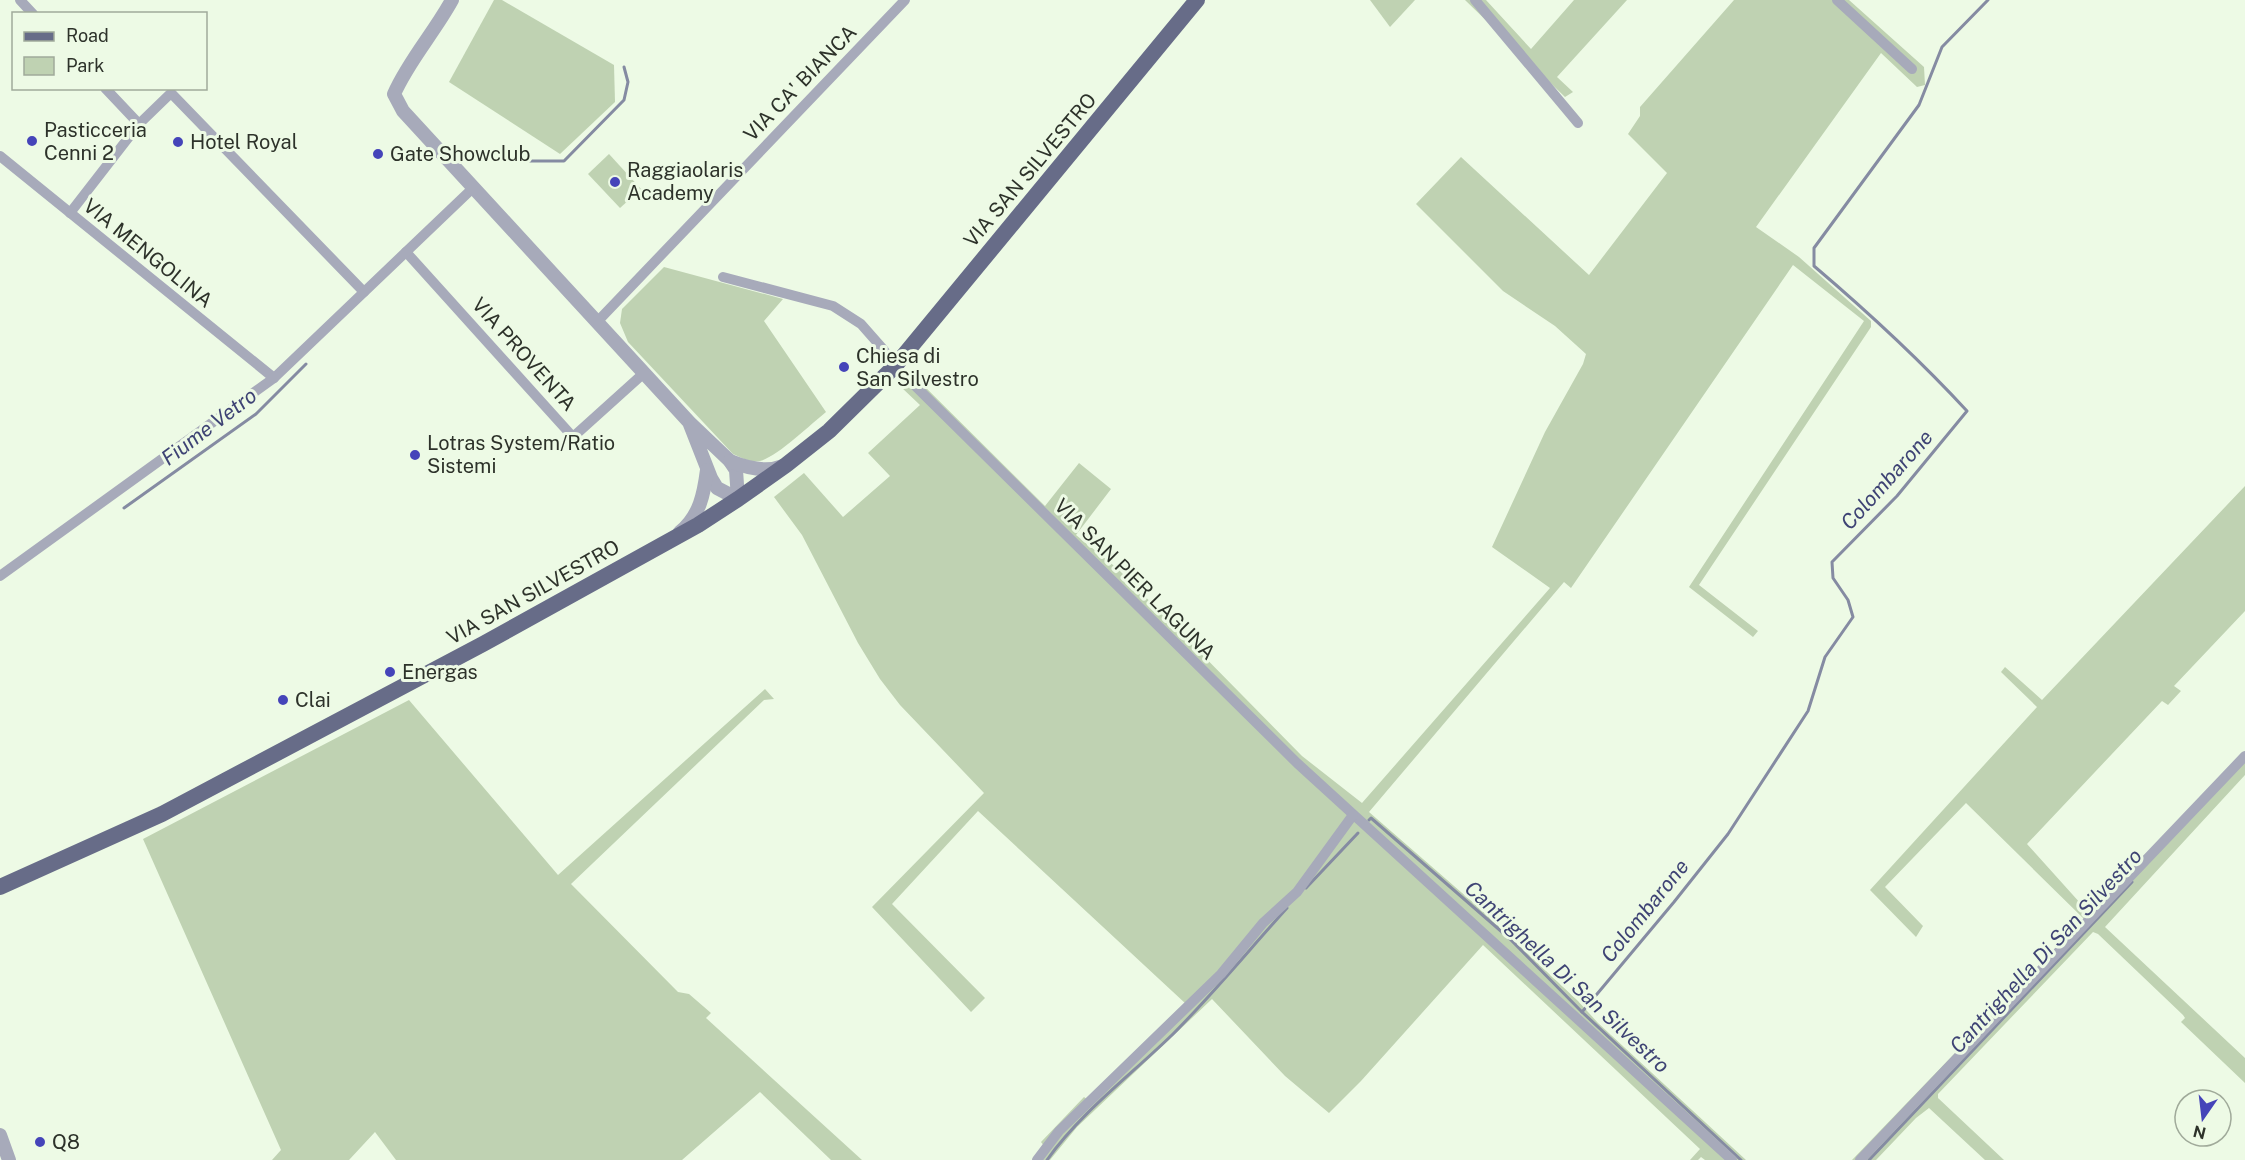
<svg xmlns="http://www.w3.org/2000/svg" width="2245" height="1160" font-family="'Public Sans',sans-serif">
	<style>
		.green { fill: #bfd2b2 }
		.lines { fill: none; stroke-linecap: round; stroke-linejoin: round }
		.stream { stroke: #858ba2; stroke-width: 3 }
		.minor { stroke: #a7aaba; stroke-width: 10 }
		.tertiary { stroke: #a7aaba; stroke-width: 14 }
		.primary { stroke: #676c88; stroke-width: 16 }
		.poi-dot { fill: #4544b9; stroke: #edfae5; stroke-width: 2 }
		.labels { text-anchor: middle; stroke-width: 6; stroke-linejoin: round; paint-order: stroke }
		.street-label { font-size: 20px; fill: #2d322a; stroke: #edfae5 }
		.poi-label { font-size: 20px; fill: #2d322a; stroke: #edfae5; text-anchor: start }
		.water-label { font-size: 21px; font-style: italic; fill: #3e4374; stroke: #edfae5 }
	</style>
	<rect width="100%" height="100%" fill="#edfae5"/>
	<!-- green -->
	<g class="green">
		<polygon points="494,0 502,0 614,65 615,102 560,154 449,82"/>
		<polygon points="1370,0 1415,0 1390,27"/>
		<polygon points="1465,0 1486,0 1531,49 1574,0 1627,0 1557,77 1573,92 1565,97"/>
		<polygon points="1734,0 1849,0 1924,67 1925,85 1917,87 1881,53 1756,227 1799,257 1871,321 1871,327 1699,585 1758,631 1753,637 1689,587 1864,321 1793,265 1571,588 1564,582 1369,812 1477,906 1578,1001 1598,1023 1746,1160 1705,1160 1701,1157 1698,1160 1690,1160 1700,1149 1483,945 1361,1081 1329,1113 1285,1076 1212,999 1077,1127 1050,1160 1032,1160 1044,1146 1041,1142 1084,1097 1088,1100 1186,1004 978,811 892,904 985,998 971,1012 872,907 984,793 900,705 880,679 858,643 802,535 774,497 804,473 843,517 890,476 868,453 920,405 901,387 912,374 1045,506 1079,463 1111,489 1076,535 1118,569 1302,756 1362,803 1550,588 1492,547 1545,432 1583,364 1586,354 1555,326 1503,291 1416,204 1461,157 1589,275 1667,173 1628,134 1640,116 1640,107"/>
		<polygon points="609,154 641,189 620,208 588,174"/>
		<path d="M664,267l119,32 -19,22 62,91c-15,12 -49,45 -66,49 -10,2 -18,-3 -27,-7l-105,-112 -8,-19 2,-14z"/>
		<polygon points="2245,486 2245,611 2174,686 2181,691 2168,705 2162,701 2027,844 2090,914 2245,751 2245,775 2105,927 2245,1058 2245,1083 2181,1022 2185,1018 2183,1015 2098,934 2093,932 1938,1094 1938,1098 2004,1160 1985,1160 1929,1108 1916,1118 1876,1160 1852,1160 2084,919 1966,803 1885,887 1923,926 1916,937 1870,890 2037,707 2001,672 2005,667 2042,700"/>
		<polygon points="765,689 774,699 764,700 571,884 678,992 689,994 711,1013 706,1018 862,1160 831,1160 760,1092 682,1160 396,1160 375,1132 349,1160 272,1160 281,1150 143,839 409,700 558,875"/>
	</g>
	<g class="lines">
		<!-- stream -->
		<g class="stream">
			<polyline points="523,161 564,161 624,100 628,82 624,67"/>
			<polyline points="124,508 256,414 306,364"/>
			<polyline points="1369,820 1371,818 1510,939 1582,1012 1741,1160"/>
			<polyline points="1306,888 1358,833"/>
			<path d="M1582,1012l92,-110 54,-68 80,-123 17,-54 28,-40 -5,-17 -15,-22 -1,-16 65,-66 70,-85c-48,-52 -99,-99 -153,-145v-18l105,-143 23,-58 46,-47"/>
			<path d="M1047,1160c34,-48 84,-85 126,-126 40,-40 76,-84 114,-126"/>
			<polyline points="1869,1160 2132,882"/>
		</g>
		<!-- minor -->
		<g class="minor">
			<polyline points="20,0 33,14"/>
			<polyline points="1475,0 1578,123"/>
			<polyline points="1837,0 1912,69"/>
			<polyline points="105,88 139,124"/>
			<polyline points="0,156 274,378"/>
			<polyline points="70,213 139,124 171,93 364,292"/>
			<polyline points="406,252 573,437 644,373"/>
			<polyline points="723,277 833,306 861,324 883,349 895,366 1297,763 1732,1160"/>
			<polyline points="597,322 905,0"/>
			<polyline points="0,576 274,378 474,187"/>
			<polyline points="1037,1160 1059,1131 1221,974 1263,923 1297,892 1353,815"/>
			<polyline points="1860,1160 2245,756"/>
		</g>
		<!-- tertiary -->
		<g class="tertiary">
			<path d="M452,0c-18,33 -43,60 -58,94l9,17 286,311 41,39 6,9 2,29 -21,-11 -6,-10 -22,-56"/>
			<path d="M730,461c17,7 36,12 53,5"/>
			<path d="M680,532c20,-16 24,-39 27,-62"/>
			<polyline points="0,1135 9,1160"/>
		</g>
		<!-- primary -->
		<polyline class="primary" points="0,887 162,814 483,644 698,525 738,499 786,465 829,431 895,366 1197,0"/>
	</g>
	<!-- markers -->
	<g class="poi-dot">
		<circle cx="32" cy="141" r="6"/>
		<circle cx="178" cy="142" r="6"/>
		<circle cx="378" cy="154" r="6"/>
		<circle cx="615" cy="182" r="6"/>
		<circle cx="844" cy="367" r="6"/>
		<circle cx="415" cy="455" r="6"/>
		<circle cx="390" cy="672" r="6"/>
		<circle cx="283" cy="700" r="6"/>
		<circle cx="40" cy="1142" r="6"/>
	</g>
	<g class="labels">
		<!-- street labels -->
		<g class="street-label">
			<text transform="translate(800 83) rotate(-46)" y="7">VIA CA' BIANCA</text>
			<text transform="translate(1030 170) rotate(-50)" y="7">VIA SAN SILVESTRO</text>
			<text transform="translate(148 253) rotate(39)" y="7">VIA MENGOLINA</text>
			<text transform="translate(524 354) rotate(48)" y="7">VIA PROVENTA</text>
			<text transform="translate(1135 579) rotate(45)" y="7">VIA SAN PIER LAGUNA</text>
			<text transform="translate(533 592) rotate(-29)" y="7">VIA SAN SILVESTRO</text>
		</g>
		<!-- poi labels -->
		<g class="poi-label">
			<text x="44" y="137">Pasticceria<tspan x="44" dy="23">Cenni 2</tspan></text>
			<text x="190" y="149">Hotel Royal</text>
			<text x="390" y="161">Gate Showclub</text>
			<text x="627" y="177">Raggiaolaris<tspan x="627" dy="23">Academy</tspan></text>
			<text x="856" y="363">Chiesa di<tspan x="856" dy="23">San Silvestro</tspan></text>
			<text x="427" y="450">Lotras System/Ratio<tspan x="427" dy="23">Sistemi</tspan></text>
			<text x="402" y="679">Energas</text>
			<text x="295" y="707">Clai</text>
			<text x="52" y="1149">Q8</text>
		</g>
		<!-- water labels -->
		<g class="water-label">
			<text transform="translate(209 427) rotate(-37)" y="7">Fiume Vetro</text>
			<text transform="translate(1887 480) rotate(-48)" y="7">Colombarone</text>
			<text transform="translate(1645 911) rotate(-51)" y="7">Colombarone</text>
			<text transform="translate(2046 951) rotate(-47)" y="7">Cantrighella Di San Silvestro</text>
			<text transform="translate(1567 977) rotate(43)" y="7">Cantrighella Di San Silvestro</text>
		</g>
	</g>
	<!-- legend -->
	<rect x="12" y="12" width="195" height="78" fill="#edfae5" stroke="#a0aa9a" stroke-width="1.5"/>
	<rect x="24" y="32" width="30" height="9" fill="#676c88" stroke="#a0aa9a" stroke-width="1.5"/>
	<text x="66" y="42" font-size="18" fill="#2d322a">Road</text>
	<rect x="24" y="57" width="30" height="18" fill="#bfd2b2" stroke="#a0aa9a" stroke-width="1.5"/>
	<text x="66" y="72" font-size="18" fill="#2d322a">Park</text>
	<!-- north arrow -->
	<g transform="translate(2203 1118) rotate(194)"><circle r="28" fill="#edfae5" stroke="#a0aa9a" stroke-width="1.5"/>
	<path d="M0-4.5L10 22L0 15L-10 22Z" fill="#4544b9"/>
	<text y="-9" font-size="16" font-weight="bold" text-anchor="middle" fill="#2d322a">N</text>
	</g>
</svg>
